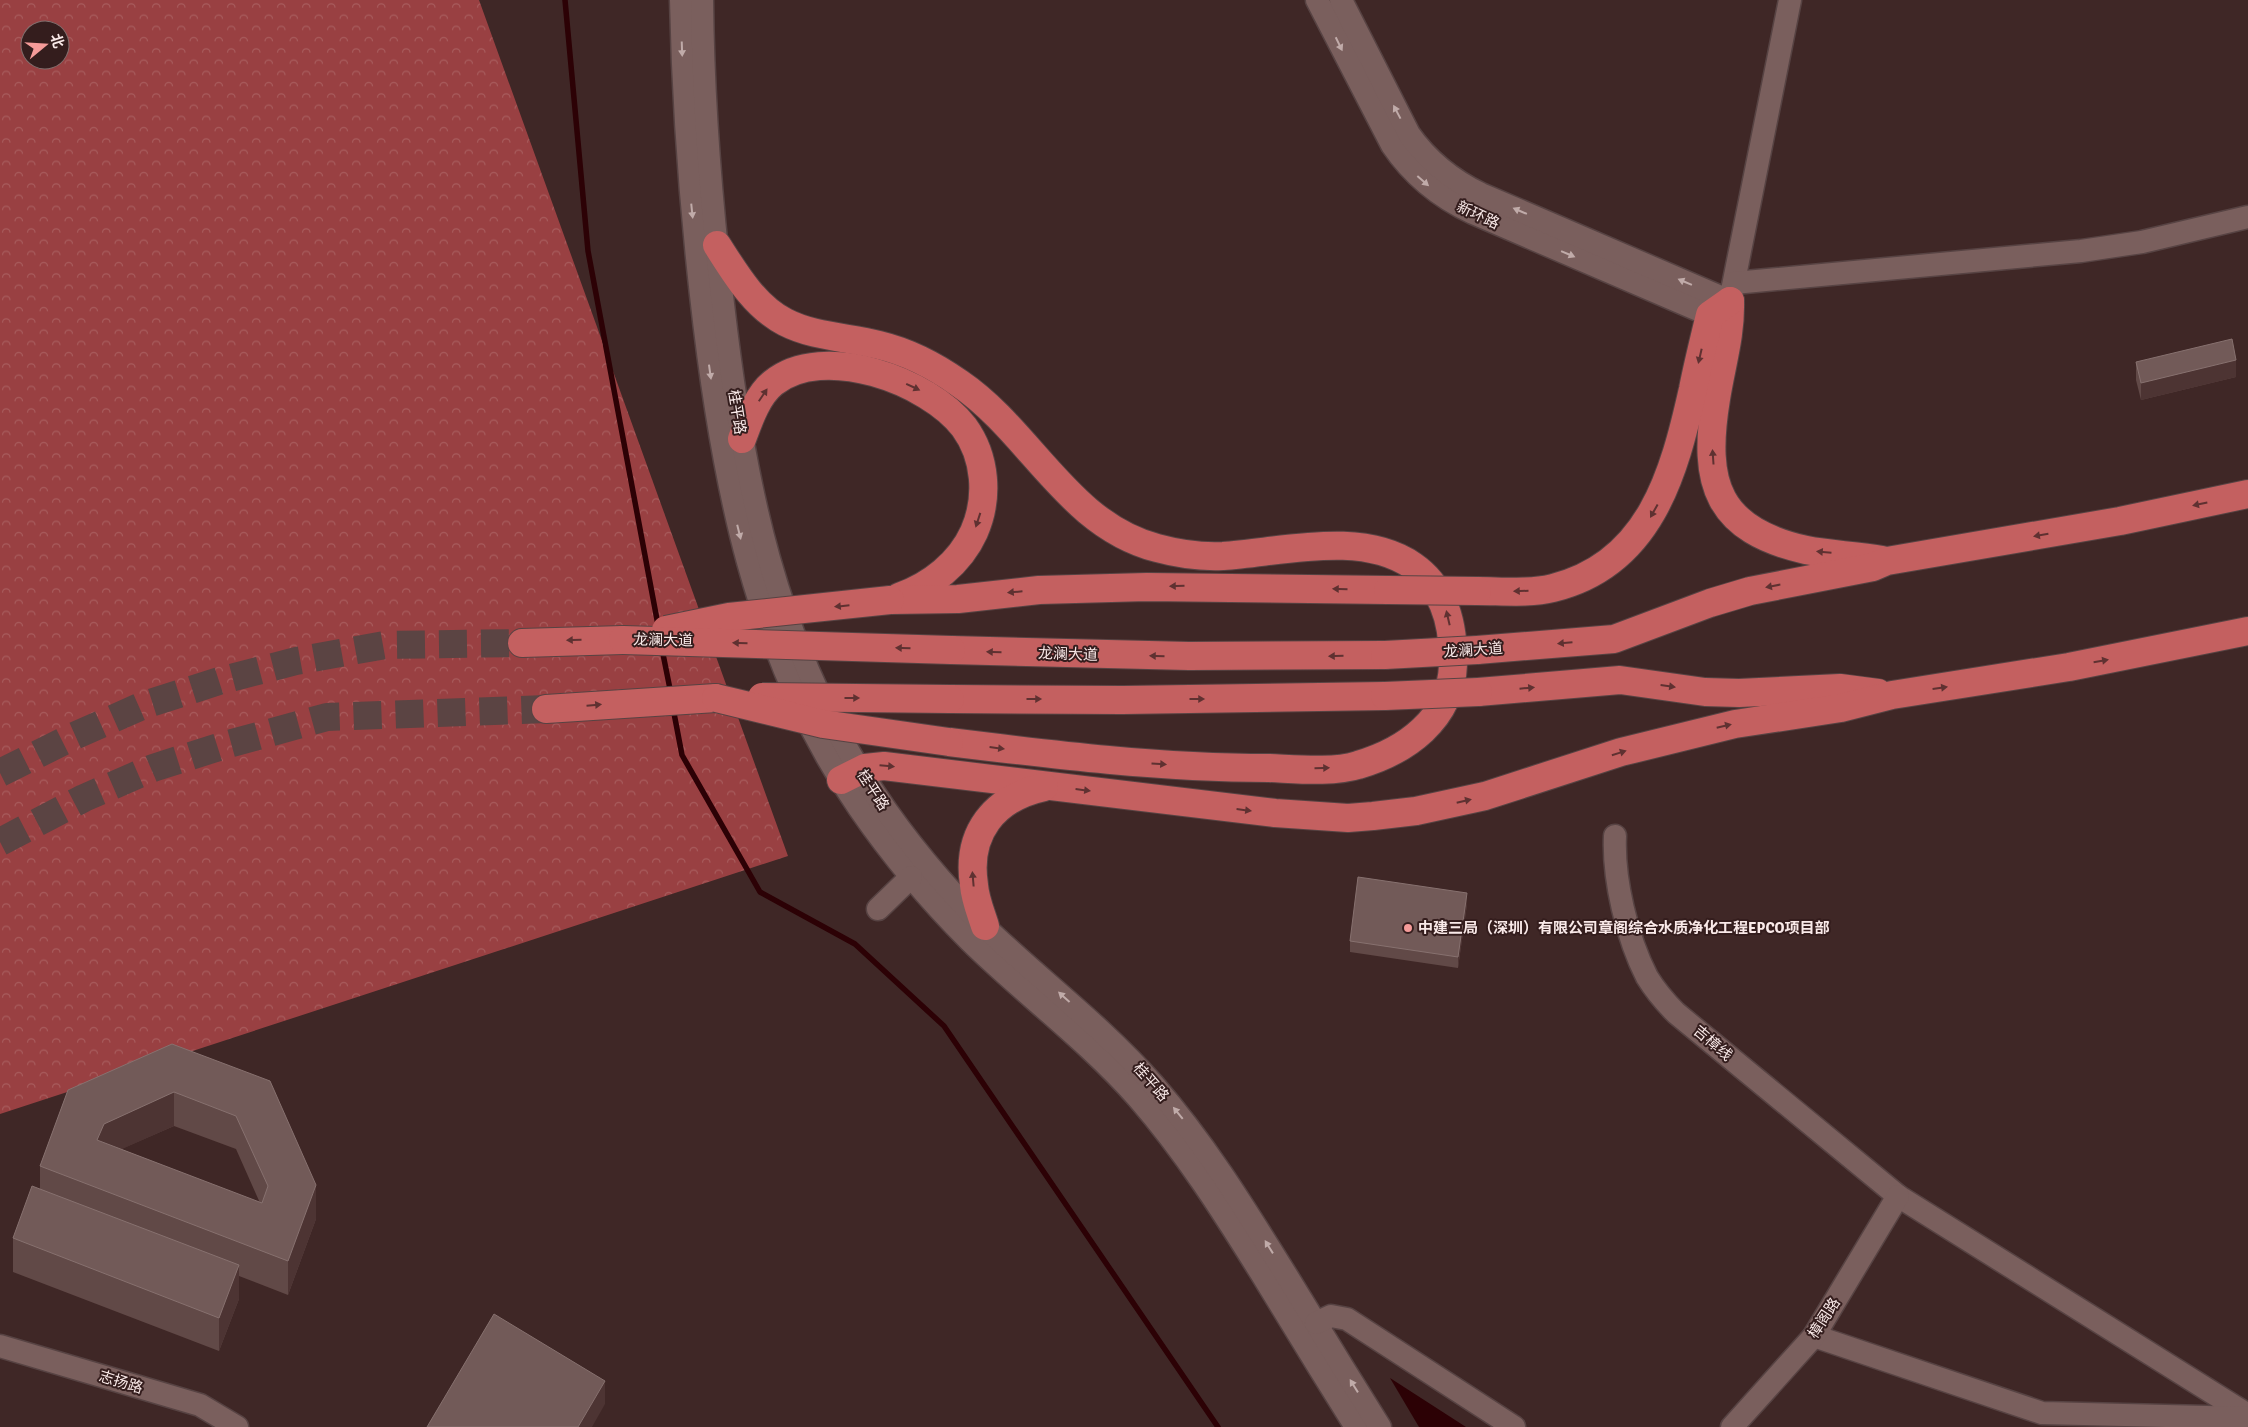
<svg xmlns="http://www.w3.org/2000/svg" width="2248" height="1427" font-family="Signika,'Noto Sans SC',sans-serif">
	<style>
		.forest { fill: url(#forest-crowns); fill-rule: evenodd }
		.water { fill: #2c0105 }
		.lines { fill: none; stroke-linecap: round; stroke-linejoin: round }
		.stream { stroke: #2c0105; stroke-width: 5.5 }
		.highway-tunnel { stroke: #5b4443; stroke-width: 28; stroke-dasharray: 28 14; stroke-linecap: butt }
		.minor-casing { stroke: #574343; stroke-width: 25 }
		.highway-casing { stroke: #574343; stroke-width: 30 }
		.minor { stroke: #7a5f5d; stroke-width: 22 }
		.highway { stroke: #c46060; stroke-width: 28 }
		.highway-bridge-casing { stroke: #574343; stroke-width: 30; stroke-linecap: butt }
		.highway-bridge { stroke: #c46060; stroke-width: 28 }
		.wall { fill: #614947; fill-rule: evenodd }
		.shaded-wall { fill: #4d3433 }
		.building { fill: #725a58; stroke: #87716f; fill-rule: evenodd }
		.oneway { fill: #c0aba9 }
		.oneway2 { fill: #5f3131 }
		.poi-dot { fill: #f59b99; stroke: #341d1d; stroke-width: 2 }
		.labels { text-anchor: middle; stroke-width: 4; stroke-linejoin: round; paint-order: stroke }
		.street-label { font-size: 15px; fill: #f9e9e8; stroke: #341d1d }
		.poi-label { font-size: 15px; font-weight: bold; fill: #f9e9e8; stroke: #341d1d; text-anchor: start }
	</style>
	<defs>
		<pattern id="forest-crowns" width="20" height="18" patternUnits="userSpaceOnUse" patternTransform="scale(1.25)"><rect width="20" height="18" fill="#994042"/><path d="M2 6a3 3 0 1 1 6 0M12 15a3 3 0 1 1 6 0" fill="none" stroke="#a85c5d"/></pattern>
	</defs>
	<rect width="100%" height="100%" fill="#3f2726"/>
	<!-- forest -->
	<path class="forest" d="M0,0h479l309,856 -788,258zM30,30h30v30h-30z"/>
	<!-- water -->
	<polygon class="water" points="1390,1378 1466,1427 1419,1427"/>
	<g class="lines">
		<!-- stream -->
		<g class="stream">
			<polyline points="565,0 588,251 658,625"/>
			<polyline points="662,649 671,694"/>
			<polyline points="673,708 682,755 760,892 855,944 944,1026 1218,1427"/>
		</g>
		<!-- highway-tunnel -->
		<g class="highway-tunnel">
			<polyline points="0,773 72,737 144,705 219,681 296,661 385,645 522,643"/>
			<polyline points="0,842 84,798 153,768 225,745 327,717 546,709"/>
		</g>
		<!-- minor casing -->
		<g class="minor-casing">
			<g id="minor">
				<path d="M681,0c2,99 9,197 20,295 20,181 53,361 158,513 33,48 70,92 111,133 55,54 117,99 168,157 47,54 85,114 123,175 31,51 63,103 95,154"/>
				<path d="M702,0c1,102 9,203 21,304 20,175 52,341 152,490 32,48 69,92 110,133 55,53 117,99 168,157 51,58 91,123 132,189 31,51 63,103 95,154"/>
				<path d="M1317,0l75,145c21,31 47,52 81,68l253,109"/>
				<path d="M1341,0l68,134c19,27 43,46 72,60l249,107 60,-301"/>
				<polyline points="1734,283 2081,251 2142,242 2248,217"/>
				<path d="M1615,836c-2,43 12,102 32,141 8,13 18,25 29,36l222,183 350,219"/>
				<polyline points="878,909 911,877"/>
				<polyline points="1316,1323 1331,1316 1347,1319 1514,1427"/>
				<polyline points="1814,1336 2042,1413 2248,1418"/>
				<polyline points="0,1346 200,1405 237,1427"/>
				<polyline points="1732,1427 1814,1336 1898,1196"/>
			</g>
		</g>
		<!-- highway casing -->
		<g class="highway-casing">
			<g id="highway">
				<path d="M717,245c18,28 37,61 68,77 29,15 63,15 94,23 29,7 56,21 80,38 72,49 109,142 198,165 22,6 44,9 66,8 59,-4 139,-26 190,10 33,23 41,61 40,99 -2,54 -47,86 -95,100 -25,8 -63,4 -89,3 -108,0 -214,-13 -320,-26"/>
				<path d="M1730,301c1,35 -9,65 -14,98 -14,85 1,131 90,151 24,5 50,5 76,10"/>
				<path d="M742,439c7,-19 15,-43 31,-56 50,-41 156,-2 191,44 22,30 25,71 10,105 -14,31 -43,54 -75,65"/>
				<path d="M1477,591c25,0 52,3 76,-3 97,-24 121,-114 140,-199 5,-25 11,-49 17,-74l20,-14"/>
				<polyline points="890,600 958,599 1039,590 1147,587 1388,590"/>
				<polyline points="522,643 623,640"/>
				<polyline points="951,650 1189,656 1385,655"/>
				<polyline points="1477,650 1614,639 1710,603 1750,591 1873,567 1887,561 2120,521 2248,494"/>
				<polyline points="1478,692 1620,680 1705,692 1739,693 1840,688 1878,693"/>
				<polyline points="950,699 1123,700 1385,696"/>
				<polyline points="546,709 716,698"/>
				<polyline points="841,780 865,768 884,766 1275,813 1348,818 1373,816 1416,811 1485,796 1621,752 1735,724 1841,708 1892,695 2069,667 2248,631"/>
				<path d="M985,926c-4,-13 -10,-27 -11,-41 -8,-52 20,-87 70,-98"/>
			</g>
		</g>
		<!-- minor -->
		<use href="#minor" class="minor"/>
		<!-- highway -->
		<use href="#highway" class="highway"/>
		<!-- highway-bridge casing -->
		<g class="highway-bridge-casing">
			<g id="highway-bridge">
				<polyline points="1388,590 1477,591"/>
				<polyline points="666,630 729,617 890,600"/>
				<polyline points="623,640 951,650"/>
				<polyline points="1385,655 1477,650"/>
				<polyline points="1385,696 1478,692"/>
				<polyline points="762,697 950,699"/>
				<polyline points="716,698 823,724 949,742"/>
			</g>
		</g>
		<!-- highway-bridge -->
		<use href="#highway-bridge" class="highway-bridge"/>
	</g>
	<!-- wall -->
	<g class="wall">
		<polygon points="2136,362 2236,377 2141,400 2136,380"/>
		<polygon points="1467,904 1458,968 1350,952 1350,941"/>
		<path d="M270,1081l46,138 -28,76 -49,-19v23l-20,52 -206,-79v-34l27,-49v-23l28,-76zM174,1126l62,23 24,54 -139,-54z"/>
	</g>
	<!-- shaded-wall -->
	<g class="shaded-wall">
		<polygon points="2236,360 2236,377 2141,400 2141,383"/>
		<polygon points="1467,893 1467,904 1458,968 1458,957"/>
		<polygon points="174,1092 174,1126 104,1157 97,1140 104,1124"/>
		<polygon points="316,1185 316,1219 288,1295 288,1261"/>
		<polygon points="239,1265 239,1299 219,1351 219,1318"/>
		<polygon points="605,1381 605,1404 592,1427 578,1427"/>
	</g>
	<!-- building -->
	<g class="building">
		<polygon points="2232,339 2236,360 2141,383 2136,362"/>
		<polygon points="1358,877 1467,893 1458,957 1350,941"/>
		<path d="M172,1044l98,37 46,104 -28,76 -248,-95 28,-76zM174,1092l62,24 32,70 -6,17 -165,-63 7,-16z"/>
		<polygon points="32,1186 239,1265 219,1318 13,1238"/>
		<polygon points="494,1314 605,1381 578,1427 427,1427"/>
	</g>
	<!-- one-way arrows -->
	<defs><path id="oneway-solid" d="M-6-.8H1V-3.2L6.5 0L1 3.2V.8H-6Z" transform="scale(1.25)"/></defs>
	<g class="oneway">
		<use href="#oneway-solid" transform="translate(1339 44) rotate(64)"/>
		<use href="#oneway-solid" transform="translate(682 49) rotate(88)"/>
		<use href="#oneway-solid" transform="translate(1397 112) rotate(-118)"/>
		<use href="#oneway-solid" transform="translate(1423 181) rotate(41)"/>
		<use href="#oneway-solid" transform="translate(692 211) rotate(84)"/>
		<use href="#oneway-solid" transform="translate(1520 211) rotate(-157)"/>
		<use href="#oneway-solid" transform="translate(1568 254) rotate(23)"/>
		<use href="#oneway-solid" transform="translate(1685 282) rotate(-157)"/>
		<use href="#oneway-solid" transform="translate(710 372) rotate(82)"/>
		<use href="#oneway-solid" transform="translate(739 532) rotate(76)"/>
		<use href="#oneway-solid" transform="translate(1064 997) rotate(-138)"/>
		<use href="#oneway-solid" transform="translate(1178 1113) rotate(-129)"/>
		<use href="#oneway-solid" transform="translate(1269 1247) rotate(-122)"/>
		<use href="#oneway-solid" transform="translate(1354 1386) rotate(-122)"/>
	</g>
	<g class="oneway2">
		<use href="#oneway-solid" transform="translate(1700 356) rotate(103)"/>
		<use href="#oneway-solid" transform="translate(913 387) rotate(25)"/>
		<use href="#oneway-solid" transform="translate(763 395) rotate(-56)"/>
		<use href="#oneway-solid" transform="translate(1713 457) rotate(-94)"/>
		<use href="#oneway-solid" transform="translate(2200 504) rotate(168)"/>
		<use href="#oneway-solid" transform="translate(1654 511) rotate(119)"/>
		<use href="#oneway-solid" transform="translate(978 520) rotate(108)"/>
		<use href="#oneway-solid" transform="translate(2041 535) rotate(170)"/>
		<use href="#oneway-solid" transform="translate(1824 552) rotate(-175)"/>
		<use href="#oneway-solid" transform="translate(1177 586) rotate(179)"/>
		<use href="#oneway-solid" transform="translate(1773 586) rotate(169)"/>
		<use href="#oneway-solid" transform="translate(1340 589) rotate(-179)"/>
		<use href="#oneway-solid" transform="translate(1521 591) rotate(178)"/>
		<use href="#oneway-solid" transform="translate(1015 592) rotate(175)"/>
		<use href="#oneway-solid" transform="translate(842 606) rotate(174)"/>
		<use href="#oneway-solid" transform="translate(1448 618) rotate(-103)"/>
		<use href="#oneway-solid" transform="translate(574 640) rotate(178)"/>
		<use href="#oneway-solid" transform="translate(740 643) rotate(-178)"/>
		<use href="#oneway-solid" transform="translate(1565 643) rotate(175)"/>
		<use href="#oneway-solid" transform="translate(903 648) rotate(-178)"/>
		<use href="#oneway-solid" transform="translate(994 652) rotate(-178)"/>
		<use href="#oneway-solid" transform="translate(1157 656) rotate(-179)"/>
		<use href="#oneway-solid" transform="translate(1336 656) rotate(179)"/>
		<use href="#oneway-solid" transform="translate(2101 661) rotate(-10)"/>
		<use href="#oneway-solid" transform="translate(1668 686) rotate(8)"/>
		<use href="#oneway-solid" transform="translate(1527 688) rotate(-5)"/>
		<use href="#oneway-solid" transform="translate(1940 688) rotate(-8)"/>
		<use href="#oneway-solid" transform="translate(852 698)"/>
		<use href="#oneway-solid" transform="translate(1034 699)"/>
		<use href="#oneway-solid" transform="translate(1197 699)"/>
		<use href="#oneway-solid" transform="translate(594 705) rotate(-5)"/>
		<use href="#oneway-solid" transform="translate(1724 726) rotate(-13)"/>
		<use href="#oneway-solid" transform="translate(997 748) rotate(7)"/>
		<use href="#oneway-solid" transform="translate(1619 753) rotate(-18)"/>
		<use href="#oneway-solid" transform="translate(1159 764) rotate(4)"/>
		<use href="#oneway-solid" transform="translate(887 766) rotate(5)"/>
		<use href="#oneway-solid" transform="translate(1322 768) rotate(-2)"/>
		<use href="#oneway-solid" transform="translate(1083 790) rotate(7)"/>
		<use href="#oneway-solid" transform="translate(1464 801) rotate(-13)"/>
		<use href="#oneway-solid" transform="translate(1244 810) rotate(7)"/>
		<use href="#oneway-solid" transform="translate(973 879) rotate(-95)"/>
	</g>
	<!-- markers -->
	<circle class="poi-dot" cx="1408" cy="928" r="5"/>
	<g class="labels">
		<!-- street labels -->
		<g class="street-label">
			<text transform="translate(1478 215) rotate(25)" y="5">新环路</text>
			<text transform="translate(737 412) rotate(81)" y="5">桂平路</text>
			<text transform="translate(663 640) rotate(1)" y="5">龙澜大道</text>
			<text transform="translate(1473 650) rotate(-4)" y="5">龙澜大道</text>
			<text transform="translate(1068 654) rotate(2)" y="5">龙澜大道</text>
			<text transform="translate(873 790) rotate(57)" y="5">桂平路</text>
			<text transform="translate(1713 1043) rotate(40)" y="5">吉樟线</text>
			<text transform="translate(1151 1082) rotate(49)" y="5">桂平路</text>
			<text transform="translate(1824 1318) rotate(-57)" y="5">樟阁路</text>
			<text transform="translate(121 1382) rotate(17)" y="5">志扬路</text>
		</g>
		<!-- poi labels -->
		<g class="poi-label">
			<text x="1418" y="933">中建三局（深圳）有限公司章阁综合水质净化工程EPCO项目部</text>
		</g>
	</g>
	<!-- north arrow -->
	<g transform="translate(45 45) rotate(72)"><circle r="24" fill="#341d1d" stroke="#836f6e"/>
	<path d="M0-4L9 19L0 12L-9 19Z" fill="#f59b99"/>
	<text y="-8" font-size="14" font-weight="bold" text-anchor="middle" fill="#f9e9e8">北</text>
	</g>
</svg>
